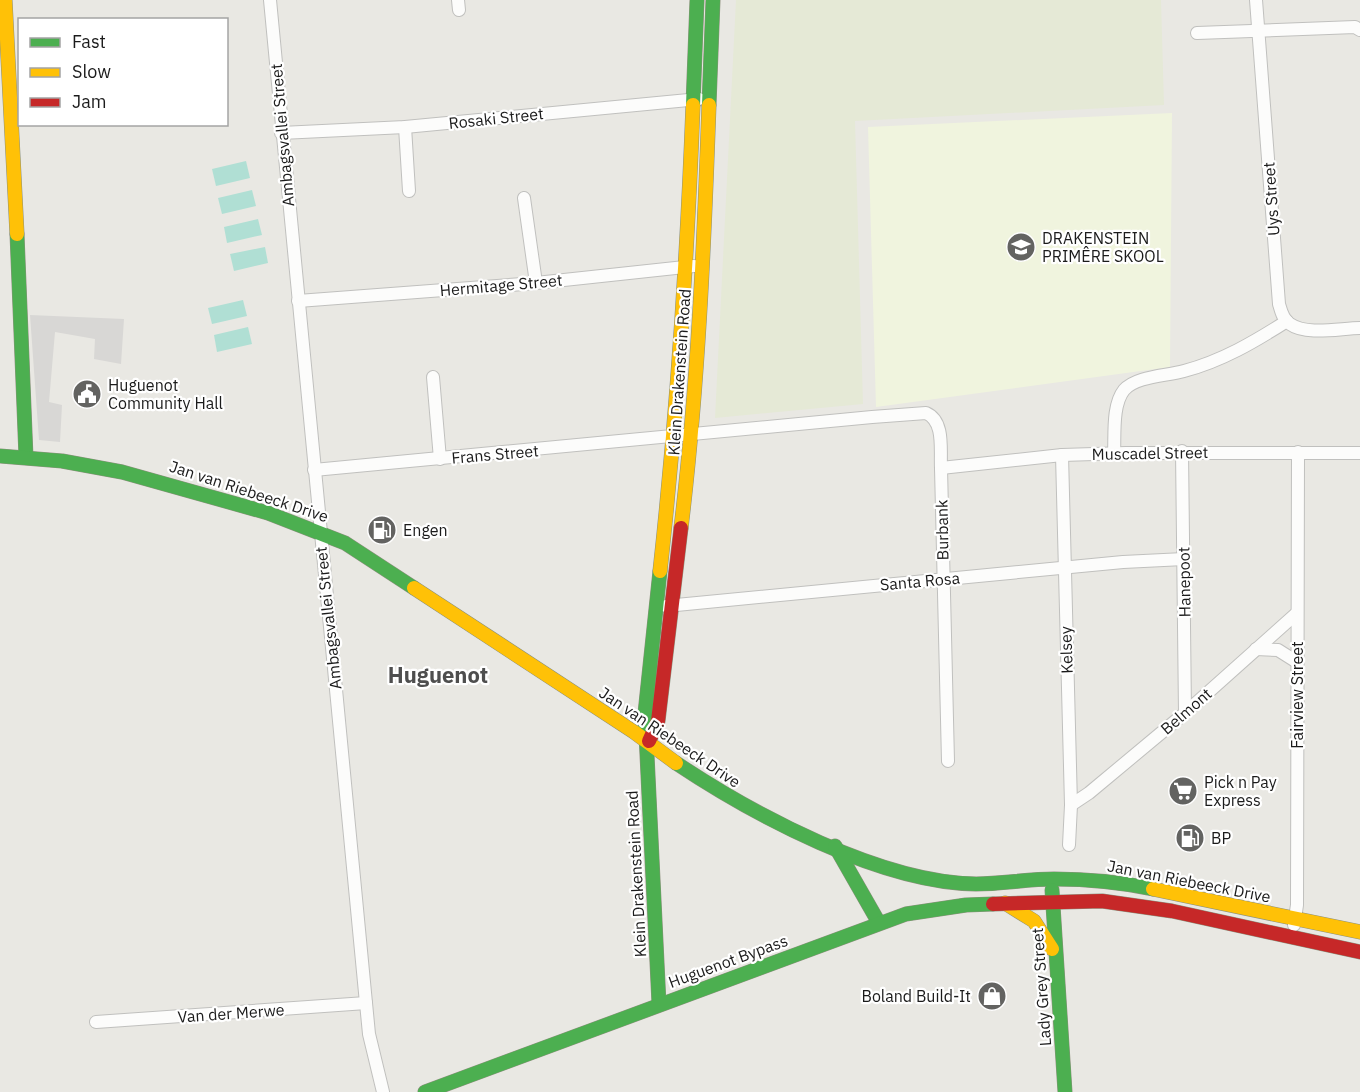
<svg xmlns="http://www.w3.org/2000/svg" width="1360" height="1092" font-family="'IBM Plex Sans',sans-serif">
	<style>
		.residential { fill: #d8d7d5 }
		.education { fill: #f0f4de }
		.farmland { fill: #e5e9d6 }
		.pitch { fill: #b0dfd4 }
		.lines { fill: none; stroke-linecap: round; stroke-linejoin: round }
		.street-casing { stroke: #c0c0be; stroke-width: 14 }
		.fast-casing { stroke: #8c917d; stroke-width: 15 }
		.slow-casing { stroke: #8c917d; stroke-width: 15 }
		.jam-casing { stroke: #8c917d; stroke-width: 15 }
		.street { stroke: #fcfcfb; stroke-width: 12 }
		.fast { stroke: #4caf50; stroke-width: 14 }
		.slow { stroke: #ffc107; stroke-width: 14 }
		.jam { stroke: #c62828; stroke-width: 14 }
		.labels { text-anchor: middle; stroke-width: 4.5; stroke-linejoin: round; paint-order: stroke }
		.street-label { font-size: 16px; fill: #1b1b1b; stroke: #fff }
		.poi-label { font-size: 16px; fill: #1b1b1b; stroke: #fff; text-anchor: start }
		.district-label { font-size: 22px; font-weight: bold; fill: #4e4e4e; stroke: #fff }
	</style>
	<rect width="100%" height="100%" fill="#e9e8e3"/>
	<!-- residential -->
	<polygon class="residential" points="30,315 124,319 121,364 94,359 95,339 55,332 49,402 62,405 60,442 39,440"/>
	<!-- education -->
	<polygon class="education" points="1172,113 1170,367 876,407 868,127"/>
	<!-- farmland -->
	<polygon class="farmland" points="736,0 1161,0 1164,105 855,121 863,404 715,418"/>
	<!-- pitch -->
	<g class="pitch">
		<polygon points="246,161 250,178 216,186 212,169"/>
		<polygon points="252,190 256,206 222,214 218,198"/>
		<polygon points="258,219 262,235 227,243 224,227"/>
		<polygon points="265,247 268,263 234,271 230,254"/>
		<polygon points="243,300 247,316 212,324 208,308"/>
		<polygon points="248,327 252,344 217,352 214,335"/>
	</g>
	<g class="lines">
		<!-- street casing -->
		<g class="street-casing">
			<g id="street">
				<polyline points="270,0 366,1003 369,1034 383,1092"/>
				<polyline points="458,0 459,10"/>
				<path d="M1256,0l23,304c2,7 4,16 11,20 17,12 51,4 70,4"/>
				<polyline points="1197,33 1355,27 1360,30"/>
				<polyline points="405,127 409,191"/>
				<polyline points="281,133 405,127 699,99"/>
				<polyline points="524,198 536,283"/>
				<polyline points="298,301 536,283 694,266"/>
				<polyline points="433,377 440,459"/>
				<polyline points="1182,451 1185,713"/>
				<path d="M1114,453c1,-18 -2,-48 10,-63 12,-14 43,-14 60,-19 38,-10 70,-29 103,-50"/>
				<polyline points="1062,455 1071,805 1069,845"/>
				<polyline points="941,468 1062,455 1126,453 1360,453"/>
				<path d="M314,470l558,-53 54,-4c19,8 14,37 15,55l7,293"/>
				<polyline points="666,606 1123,562 1184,559"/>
				<polyline points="1256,649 1278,650 1297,662"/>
				<polyline points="1071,805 1089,793 1185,713 1297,613"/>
				<polyline points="1294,925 1297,905 1298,452"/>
				<polyline points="96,1022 366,1003"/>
			</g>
		</g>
		<!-- fast casing -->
		<g class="fast-casing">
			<g id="fast">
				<polyline points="693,105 697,0"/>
				<polyline points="709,105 713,0"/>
				<polyline points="17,234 26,457"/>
				<polyline points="0,456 62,461 122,472 268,513 345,543 414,588"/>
				<path d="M676,763c78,52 205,120 300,121 26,0 52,-5 78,-5 33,0 66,3 99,10"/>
				<polyline points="835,846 879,923"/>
				<polyline points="1052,890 1065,1092"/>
				<polyline points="659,1004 645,713 660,571"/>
				<polyline points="425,1092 906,914 966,905 993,904"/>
			</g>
		</g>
		<!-- slow casing -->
		<g class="slow-casing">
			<g id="slow">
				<polyline points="5,0 17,234"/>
				<path d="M681,528c17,-141 23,-282 28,-423"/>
				<path d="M660,571c17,-155 27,-310 33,-466"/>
				<polyline points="414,588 634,732 676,763"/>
				<polyline points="1153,889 1360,932"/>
				<polyline points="1005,903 1034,921 1052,949"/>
			</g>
		</g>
		<!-- jam casing -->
		<g class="jam-casing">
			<g id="jam">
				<polyline points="649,741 658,721 681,528"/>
				<polyline points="993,904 1102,901 1172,911 1360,952"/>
			</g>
		</g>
		<!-- street -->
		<use href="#street" class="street"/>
		<!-- fast -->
		<use href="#fast" class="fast"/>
		<!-- slow -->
		<use href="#slow" class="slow"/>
		<!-- jam -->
		<use href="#jam" class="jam"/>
	</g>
	<!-- icons -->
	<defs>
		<g id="school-disc" transform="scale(1.5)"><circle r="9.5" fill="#636361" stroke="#fff"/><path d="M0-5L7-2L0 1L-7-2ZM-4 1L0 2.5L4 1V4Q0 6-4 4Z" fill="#fff"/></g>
		<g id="civic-disc" transform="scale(1.5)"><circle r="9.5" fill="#636361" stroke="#fff"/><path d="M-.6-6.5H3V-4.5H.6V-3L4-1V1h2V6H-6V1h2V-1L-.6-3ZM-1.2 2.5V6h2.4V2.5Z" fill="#fff"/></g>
		<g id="fuel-disc" transform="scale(1.5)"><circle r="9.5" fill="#636361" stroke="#fff"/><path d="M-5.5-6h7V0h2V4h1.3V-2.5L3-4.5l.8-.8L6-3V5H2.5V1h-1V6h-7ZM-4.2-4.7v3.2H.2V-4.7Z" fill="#fff"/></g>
		<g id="supermarket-disc" transform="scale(1.5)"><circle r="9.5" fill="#636361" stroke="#fff"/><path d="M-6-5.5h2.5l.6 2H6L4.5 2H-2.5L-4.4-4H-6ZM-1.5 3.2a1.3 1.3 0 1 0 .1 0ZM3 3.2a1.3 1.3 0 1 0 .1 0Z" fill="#fff"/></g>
		<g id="shop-disc" transform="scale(1.5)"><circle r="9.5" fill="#636361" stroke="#fff"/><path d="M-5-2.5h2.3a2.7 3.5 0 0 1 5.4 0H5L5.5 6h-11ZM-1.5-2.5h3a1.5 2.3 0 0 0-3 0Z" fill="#fff"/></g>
	</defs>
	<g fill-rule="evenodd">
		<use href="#school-disc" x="1021" y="247"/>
		<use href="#civic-disc" x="87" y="394"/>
		<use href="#fuel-disc" x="382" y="530"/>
		<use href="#supermarket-disc" x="1183" y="791"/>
		<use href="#fuel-disc" x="1190" y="838"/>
		<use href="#shop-disc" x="992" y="996"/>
	</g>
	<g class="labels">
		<!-- street labels -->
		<g class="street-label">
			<text transform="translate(496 118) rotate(-6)" y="6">Rosaki Street</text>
			<text transform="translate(282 135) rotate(-95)" y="6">Ambagsvallei Street</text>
			<text transform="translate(1271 199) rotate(-94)" y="6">Uys Street</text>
			<text transform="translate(501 285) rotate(-5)" y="6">Hermitage Street</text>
			<text transform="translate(679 372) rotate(-86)" y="6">Klein Drakenstein Road</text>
			<text transform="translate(1150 453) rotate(-1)" y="6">Muscadel Street</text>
			<text transform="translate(495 454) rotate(-5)" y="6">Frans Street</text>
			<text transform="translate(249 491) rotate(18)" y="6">Jan van Riebeeck Drive</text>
			<text transform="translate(942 530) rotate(-91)" y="6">Burbank</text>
			<text transform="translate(920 581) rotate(-5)" y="6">Santa Rosa</text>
			<text transform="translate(1184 582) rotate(-91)" y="6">Hanepoot</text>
			<text transform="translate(328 618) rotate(-96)" y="6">Ambagsvallei Street</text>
			<text transform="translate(1066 650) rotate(-92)" y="6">Kelsey</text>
			<text transform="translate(1297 695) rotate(-90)" y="6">Fairview Street</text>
			<text transform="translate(1186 711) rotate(-41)" y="6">Belmont</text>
			<text transform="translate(670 737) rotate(34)" y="6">Jan van Riebeeck Drive</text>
			<text transform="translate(636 874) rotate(-93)" y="6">Klein Drakenstein Road</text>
			<text transform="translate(1189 881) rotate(11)" y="6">Jan van Riebeeck Drive</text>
			<text transform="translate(728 961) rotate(-20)" y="6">Huguenot Bypass</text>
			<text transform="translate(1041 987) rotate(-94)" y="6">Lady Grey Street</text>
			<text transform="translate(231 1013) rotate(-4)" y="6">Van der Merwe</text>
		</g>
		<!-- poi labels -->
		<g class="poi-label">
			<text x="1042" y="244">DRAKENSTEIN<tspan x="1042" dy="18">PRIMÊRE SKOOL</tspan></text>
			<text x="108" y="391">Huguenot<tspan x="108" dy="18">Community Hall</tspan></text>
			<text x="403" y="536">Engen</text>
			<text x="1204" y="788">Pick n Pay<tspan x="1204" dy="18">Express</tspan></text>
			<text x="1211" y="844">BP</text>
			<text x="971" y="1002" text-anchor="end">Boland Build-It</text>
		</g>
		<!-- district labels -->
		<g class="district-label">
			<text x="438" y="683">Huguenot</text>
		</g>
	</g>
	<!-- legend -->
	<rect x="18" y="18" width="210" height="108" fill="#ffffff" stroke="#a4a4a4" stroke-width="1.5"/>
	<rect x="30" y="38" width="30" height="9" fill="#4caf50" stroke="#a4a4a4" stroke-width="1.5"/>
	<text x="72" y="48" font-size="18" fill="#1b1b1b">Fast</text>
	<rect x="30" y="68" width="30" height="9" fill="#ffc107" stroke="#a4a4a4" stroke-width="1.5"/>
	<text x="72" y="78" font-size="18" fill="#1b1b1b">Slow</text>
	<rect x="30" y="98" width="30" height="9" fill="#c62828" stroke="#a4a4a4" stroke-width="1.5"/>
	<text x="72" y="108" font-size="18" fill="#1b1b1b">Jam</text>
</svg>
